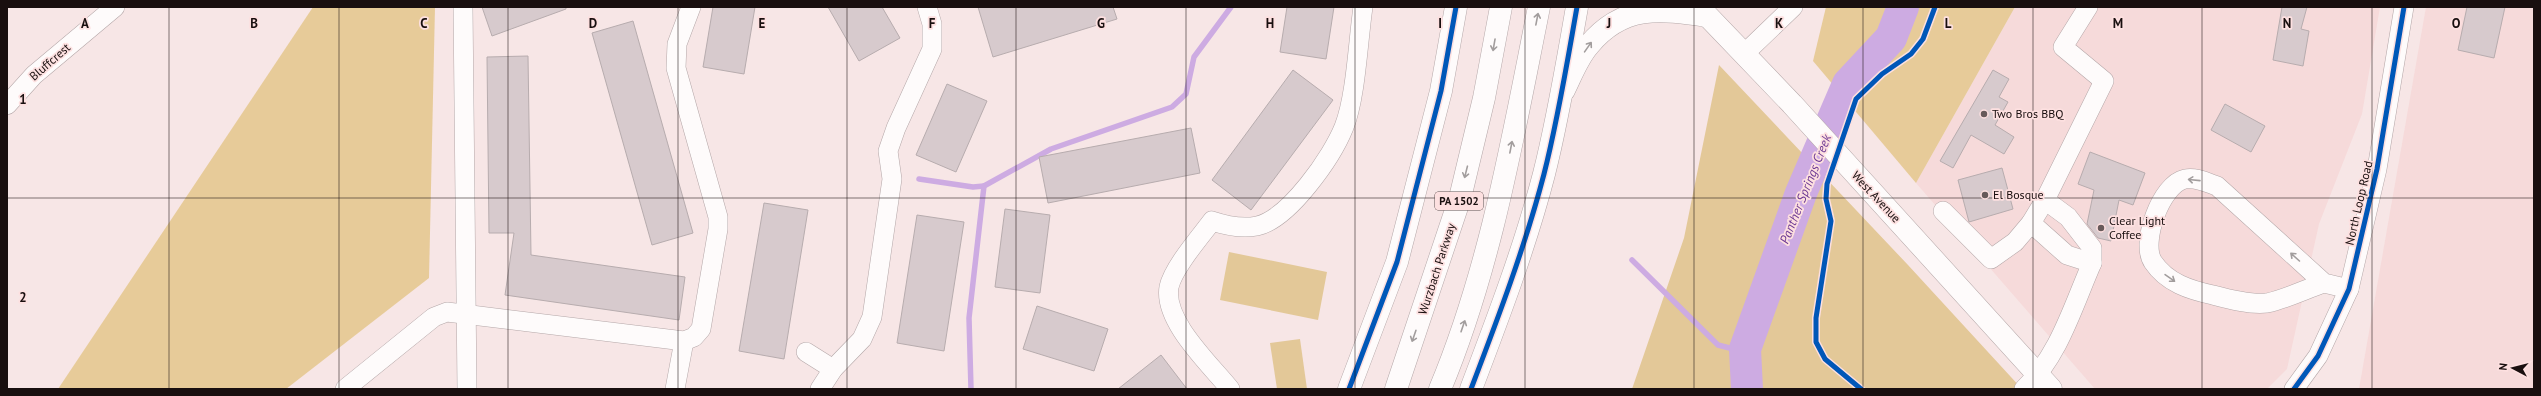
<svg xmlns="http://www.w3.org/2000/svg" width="2541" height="396" font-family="'PT Sans',sans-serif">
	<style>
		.built { fill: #f6dada }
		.green { fill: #e3c898 }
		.forest { fill: #e7cb99 }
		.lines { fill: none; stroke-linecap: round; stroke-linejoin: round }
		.stream { stroke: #cdabe2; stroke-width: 5.5 }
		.river { stroke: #cdabe2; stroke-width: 32 }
		.building { fill: #d7cacd; stroke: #b7acae }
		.minor-casing { stroke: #b4a7a8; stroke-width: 20 }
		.major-casing { stroke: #b4a7a8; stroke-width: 23 }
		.highway-casing { stroke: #b4a7a8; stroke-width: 23 }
		.minor { stroke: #fefbfb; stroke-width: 19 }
		.major { stroke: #fefbfb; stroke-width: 22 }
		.highway { stroke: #fefbfb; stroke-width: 22 }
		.cycleway-casing { stroke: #fde0e0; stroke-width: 8 }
		.cycleway { stroke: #0057b8; stroke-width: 5 }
		.oneway { stroke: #a29d9d }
		.grid { fill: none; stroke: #190f0f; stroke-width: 1; stroke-opacity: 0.55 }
		.poi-dot { fill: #675a5a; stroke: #fde0e0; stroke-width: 1.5 }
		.labels { text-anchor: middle; stroke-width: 3.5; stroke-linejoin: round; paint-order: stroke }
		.shield { fill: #fde0e0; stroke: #5d4e4e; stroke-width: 1 }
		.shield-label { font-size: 11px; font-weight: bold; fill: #190f0f }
		.street-label { font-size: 12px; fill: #190f0f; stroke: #fde0e0 }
		.poi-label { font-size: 12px; fill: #190f0f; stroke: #fde0e0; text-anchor: start }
		.water-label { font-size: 13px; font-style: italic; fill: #6c3893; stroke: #fde0e0 }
		.grid-label { font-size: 13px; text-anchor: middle; font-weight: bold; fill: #190f0f; stroke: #fde0e0; stroke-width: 3.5; stroke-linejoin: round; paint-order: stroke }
	</style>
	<rect width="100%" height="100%" fill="#f7e6e6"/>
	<!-- built -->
	<g class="built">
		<polygon points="2015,7 2380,7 2362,114 2319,224 2287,369 2267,389 2095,389 1916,183"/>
		<polygon points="2426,7 2534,7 2534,389 2359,389"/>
	</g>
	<!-- green -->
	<g class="green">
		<polygon points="1719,65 1908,265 2022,389 1632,389 1684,238"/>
		<polygon points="1229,252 1327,272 1318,320 1220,300"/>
		<polygon points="1300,339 1307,389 1277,389 1270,343"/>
	</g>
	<!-- forest -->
	<g class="forest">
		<polygon points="313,7 435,7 429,278 286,389 58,389"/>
		<polygon points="1826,7 2015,7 1916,183 1813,61"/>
	</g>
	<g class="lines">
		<!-- stream -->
		<g class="stream">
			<polyline points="919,179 973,187 984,186"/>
			<polyline points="1632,260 1718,345 1745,352"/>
			<polyline points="971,389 969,318 984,186 1051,149 1172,107 1186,94 1194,57 1231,7"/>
			<polyline points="1737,389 1745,375"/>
		</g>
		<!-- river -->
		<polyline class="river" points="1747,389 1745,349 1801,193 1848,84 1891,38 1903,7"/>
	</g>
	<!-- building -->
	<g class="building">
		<polygon points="482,7 566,7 566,9 492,36"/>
		<polygon points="713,7 755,7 744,74 703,67"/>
		<polygon points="828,7 882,7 900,38 859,61"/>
		<polygon points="978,7 1113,7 1117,19 993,57"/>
		<polygon points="1287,7 1334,7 1326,59 1280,52"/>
		<polygon points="2282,7 2307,7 2301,29 2309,31 2303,66 2273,60"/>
		<polygon points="2467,7 2505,7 2494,58 2458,50"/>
		<polygon points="633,21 693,233 652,245 592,33"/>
		<polygon points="528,56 531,255 685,277 679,320 505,295 514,233 489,233 487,57"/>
		<polygon points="1293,70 1333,100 1251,210 1212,180"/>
		<polygon points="1993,70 2009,79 1999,97 2008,102 1995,125 2014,137 2004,154 1971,135 1953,168 1940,161"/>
		<polygon points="947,84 987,101 956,172 916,155"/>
		<polygon points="2225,104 2265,126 2251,152 2211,130"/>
		<polygon points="1191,128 1200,173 1048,203 1039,157"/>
		<polygon points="2090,152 2145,173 2133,205 2119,200 2111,241 2098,238 2087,224 2094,190 2078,184"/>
		<polygon points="2002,168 2013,209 1969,222 1958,180"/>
		<polygon points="764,203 808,210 784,359 739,351"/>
		<polygon points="1005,209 1050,215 1040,293 995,287"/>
		<polygon points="917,215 964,222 944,351 897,343"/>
		<polygon points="1037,306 1108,329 1094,371 1023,349"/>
		<polygon points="1161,355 1187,389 1118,389"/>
	</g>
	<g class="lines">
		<!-- minor casing -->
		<g class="minor-casing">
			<g id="minor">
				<polyline points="463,7 467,389"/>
				<polyline points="1744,54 1793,7"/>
				<polyline points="7,105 34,75 115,7"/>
				<polyline points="1943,211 1991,259 2015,242 2031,223 2045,200 2104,81 2063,47 2088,7"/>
				<polyline points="2031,223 2067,255 2092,263"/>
				<path d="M2324,283c-18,6 -38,16 -57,20 -17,2 -39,-4 -54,-8 -23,-5 -46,-12 -60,-33 -13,-19 8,-78 32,-83 11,-2 21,3 32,7l107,97 25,6"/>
				<polyline points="806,352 833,369"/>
				<polyline points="345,389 434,317 447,312 684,341 694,337 701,329 718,229 718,217 676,68 677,44 691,7"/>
				<polyline points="675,389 684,341"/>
				<polyline points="820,389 833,369 862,339 872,317 892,179 888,151 896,128 932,49 932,24 927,7"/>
				<path d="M1230,389c-20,-25 -67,-68 -61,-102 4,-19 31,-50 43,-66 15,5 29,8 45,5 32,-7 75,-69 87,-99 12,-30 14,-86 19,-120"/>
				<path d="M2024,389c35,-33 49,-83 68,-126v-15l-24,-31 -23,-17"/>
				<polyline points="2294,389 2318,356 2349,289 2377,169 2404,7"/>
			</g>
		</g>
		<!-- major casing -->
		<g class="major-casing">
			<g id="major">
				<polyline points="1699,7 1792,104 2051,389"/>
				<path d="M1564,90c7,-14 14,-33 25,-45 34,-41 71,-36 118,-29"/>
			</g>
		</g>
		<!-- highway casing -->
		<g class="highway-casing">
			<g id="highway">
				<polyline points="1349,389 1397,262 1441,91 1456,7"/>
				<polyline points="1396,389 1460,198 1484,98 1501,7"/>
				<path d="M1440,389c51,-122 73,-253 99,-382"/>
				<path d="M1471,389c27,-71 54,-142 73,-215 14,-55 23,-111 33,-167"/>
			</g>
		</g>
		<!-- minor -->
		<use href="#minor" class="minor"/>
		<!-- major -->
		<use href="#major" class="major"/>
		<!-- highway -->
		<use href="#highway" class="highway"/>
		<!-- cycleway casing -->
		<g class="cycleway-casing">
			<g id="cycleway">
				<polyline points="1349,389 1397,262 1441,91 1456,7"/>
				<path d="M1471,389c27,-71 54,-142 73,-215 14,-55 23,-111 33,-167"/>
				<polyline points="1861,389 1825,359 1816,342 1816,318 1831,221 1826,199 1827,184 1856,99 1882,74 1911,54 1923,39 1935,7"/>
				<polyline points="2294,389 2318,356 2349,289 2377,169 2404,7"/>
			</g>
		</g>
		<!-- cycleway -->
		<use href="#cycleway" class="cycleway"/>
	</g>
	<!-- one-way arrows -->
	<defs><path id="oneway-shaft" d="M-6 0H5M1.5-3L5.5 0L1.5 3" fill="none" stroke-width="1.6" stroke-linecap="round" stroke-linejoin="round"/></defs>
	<g class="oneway">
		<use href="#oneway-shaft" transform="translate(1537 19) rotate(-79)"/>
		<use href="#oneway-shaft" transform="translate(1494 45) rotate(100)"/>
		<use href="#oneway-shaft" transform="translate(1588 47) rotate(-55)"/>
		<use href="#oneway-shaft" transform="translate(1511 147) rotate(-79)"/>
		<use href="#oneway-shaft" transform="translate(1466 172) rotate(104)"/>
		<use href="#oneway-shaft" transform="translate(2194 180) rotate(-174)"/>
		<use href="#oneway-shaft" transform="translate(2295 257) rotate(-138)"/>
		<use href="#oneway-shaft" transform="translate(2170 278) rotate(35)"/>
		<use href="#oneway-shaft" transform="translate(1463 326) rotate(-71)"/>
		<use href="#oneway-shaft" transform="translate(1414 336) rotate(109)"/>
	</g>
	<!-- grid -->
	<path class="grid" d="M169,7v382M339,7v382M508,7v382M678,7v382M847,7v382M1016,7v382M1186,7v382M1355,7v382M1525,7v382M1694,7v382M1863,7v382M2033,7v382M2202,7v382M2372,7v382M7,198h2527"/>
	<!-- markers -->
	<g class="poi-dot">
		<circle cx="1984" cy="114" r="4"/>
		<circle cx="1985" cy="195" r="4"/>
		<circle cx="2101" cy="228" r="4"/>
	</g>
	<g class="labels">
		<!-- shield labels -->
		<rect class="shield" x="1435" y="192" width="48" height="18" rx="3"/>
		<g class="shield-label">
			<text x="1459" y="205">PA 1502</text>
		</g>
		<!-- street labels -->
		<g class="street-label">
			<text transform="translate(50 62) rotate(-41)" y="4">Bluffcrest</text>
			<text transform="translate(1876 197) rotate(47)" y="4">West Avenue</text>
			<text transform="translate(2359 203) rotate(-77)" y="4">North Loop Road</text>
			<text transform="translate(1437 269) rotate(-72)" y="4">Wurzbach Parkway</text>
		</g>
		<!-- poi labels -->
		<g class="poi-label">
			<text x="1992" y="118">Two Bros BBQ</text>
			<text x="1993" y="199">El Bosque</text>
			<text x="2109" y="225">Clear Light<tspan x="2109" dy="14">Coffee</tspan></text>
		</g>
		<!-- water labels -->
		<g class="water-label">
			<text transform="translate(1805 189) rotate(-68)" y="5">Panther Springs Creek</text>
		</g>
	</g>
	<g class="grid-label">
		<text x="85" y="28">A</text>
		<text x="254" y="28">B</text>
		<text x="424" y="28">C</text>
		<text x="593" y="28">D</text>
		<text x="762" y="28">E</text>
		<text x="932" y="28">F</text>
		<text x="1101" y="28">G</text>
		<text x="1270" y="28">H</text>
		<text x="1440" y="28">I</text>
		<text x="1609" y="28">J</text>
		<text x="1779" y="28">K</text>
		<text x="1948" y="28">L</text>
		<text x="2118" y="28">M</text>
		<text x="2287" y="28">N</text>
		<text x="2456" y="28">O</text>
		<text x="23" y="104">1</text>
		<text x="23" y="302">2</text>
	</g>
	<!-- border -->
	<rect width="2541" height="396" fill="none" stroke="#190f0f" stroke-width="16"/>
	<!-- north arrow -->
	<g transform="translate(2513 368) rotate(277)" stroke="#fde0e0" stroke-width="3" paint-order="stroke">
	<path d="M0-3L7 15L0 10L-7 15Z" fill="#190f0f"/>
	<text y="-6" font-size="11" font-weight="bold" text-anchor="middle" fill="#190f0f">N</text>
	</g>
</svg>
